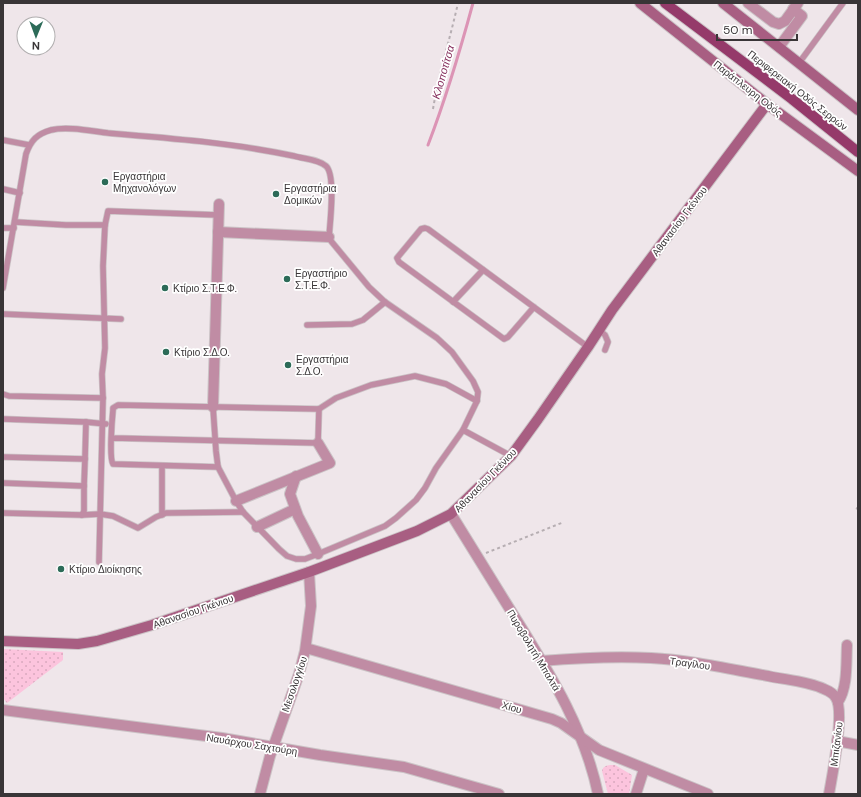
<svg xmlns="http://www.w3.org/2000/svg" width="861" height="797" font-family="'DM Sans',sans-serif">
	<style>
		.green { fill: url(#green-dots) }
		.lines { fill: none; stroke-linecap: round; stroke-linejoin: round }
		.stream { stroke: #dc94b5; stroke-width: 3 }
		.lane-casing { stroke: #cbc3c6; stroke-width: 7 }
		.street-casing { stroke: #cbc3c6; stroke-width: 12 }
		.secondary-casing { stroke: #cbc3c6; stroke-width: 12 }
		.primary-casing { stroke: #cbc3c6; stroke-width: 12 }
		.path { stroke: #b6aeb2; stroke-width: 2; stroke-dasharray: 3 3; stroke-linecap: butt }
		.lane { stroke: #c08ca4; stroke-width: 5.5 }
		.street { stroke: #c08ca4; stroke-width: 10 }
		.secondary { stroke: #a85e82; stroke-width: 10 }
		.primary { stroke: #953a6a; stroke-width: 10 }
		.poi-dot { fill: #2c6b58; stroke: #fff; stroke-width: 1.5 }
		.labels { text-anchor: middle; stroke-width: 3.5; stroke-linejoin: round; paint-order: stroke }
		.street-label { font-size: 10px; fill: #393537; stroke: #fff }
		.poi-label { font-size: 10px; fill: #393537; stroke: #fff; text-anchor: start }
		.water-label { font-size: 11px; font-style: italic; fill: #86315e; stroke: #fff }
	</style>
	<defs>
		<pattern id="green-dots" width="8" height="8" patternUnits="userSpaceOnUse"><rect width="8" height="8" fill="#fcc4dd"/><path d="M2 2h.1M6 6h.1" fill="none" stroke="#d9a9be" stroke-width="1.8" stroke-linecap="round"/></pattern>
	</defs>
	<rect width="100%" height="100%" fill="#efe6ea"/>
	<!-- green -->
	<g class="green">
		<polygon points="3,649 63,652 63,660 7,703 3,698"/>
		<path d="M615,765l17,10 -3,19h-21l-6,-23c1,-6 7,-6 13,-6z"/>
	</g>
	<g class="lines">
		<!-- stream -->
		<path class="stream" d="M428,145c18,-47 32,-94 45,-142"/>
		<!-- lane casing -->
		<g class="lane-casing">
			<g id="lane">
				<polyline points="799,63 843,3"/>
				<polyline points="3,140 29,145"/>
				<polyline points="3,189 20,193"/>
				<polyline points="15,222 66,225 105,225"/>
				<polyline points="3,228 14,228"/>
				<path d="M3,288l23,-134c5,-14 11,-20 25,-24 16,-4 40,1 57,3 62,5 125,10 186,23 10,3 24,3 32,10 10,9 4,57 3,71l2,4 38,46 16,15 52,36 15,14 21,29 5,11 -1,9 -14,29 48,26"/>
				<polyline points="453,302 483,270"/>
				<polyline points="534,307 508,337 504,339 399,262 397,258 421,229 425,228 428,229 588,347"/>
				<polyline points="3,314 121,319"/>
				<polyline points="307,325 352,324 363,320 385,302"/>
				<polyline points="599,330 605,335 608,342 605,350"/>
				<polyline points="3,394 9,396 103,398 102,374 105,348 103,266 105,225 108,211 218,215"/>
				<polyline points="213,407 216,451 218,467 236,501 243,512 279,549 287,556 296,559 305,559 318,554 385,526 396,518 416,500 425,488 436,468 463,430"/>
				<polyline points="319,409 336,398 371,385 415,376 446,384 477,401"/>
				<polyline points="3,419 86,422 85,459 3,457"/>
				<polyline points="86,422 106,424"/>
				<path d="M112,438l206,5 1,-34 -201,-4 -5,3v2c-1,10 -4,48 0,54l105,3"/>
				<polyline points="162,466 162,515"/>
				<polyline points="3,483 84,486 84,511 82,515 3,513"/>
				<polyline points="84,486 85,459"/>
				<polyline points="82,515 100,514 113,516 138,528 156,517 166,513 243,512"/>
				<polyline points="99,562 103,398"/>
			</g>
		</g>
		<!-- street casing -->
		<g class="street-casing">
			<g id="street">
				<polyline points="748,3 773,22 779,24 785,21 798,3"/>
				<polyline points="779,47 802,16 793,9"/>
				<polyline points="218,232 329,237"/>
				<polyline points="213,407 219,204"/>
				<polyline points="296,476 290,494 298,516 318,554"/>
				<polyline points="236,501 330,463 318,443"/>
				<path d="M451,514c23,37 45,73 68,110 33,53 66,107 79,170"/>
				<polyline points="257,527 295,509"/>
				<polyline points="306,648 552,719 561,723 599,750 708,794"/>
				<path d="M541,661c36,-3 74,-5 110,-3 40,2 78,11 117,18 18,4 39,5 56,13 5,2 10,5 12,9 9,15 -4,78 -7,96"/>
				<path d="M838,702c10,-15 8,-39 9,-57"/>
				<polyline points="3,710 222,738 320,755 404,767 499,794"/>
				<polyline points="837,741 858,745"/>
				<polyline points="260,794 270,756 299,674 305,651 311,606 309,572"/>
				<polyline points="636,794 644,769"/>
			</g>
		</g>
		<!-- secondary casing -->
		<g class="secondary-casing">
			<g id="secondary">
				<polyline points="640,3 767,104 858,171"/>
				<polyline points="723,3 858,110"/>
				<polyline points="3,641 78,644 97,641 152,625 309,572 417,531 451,514 511,456 538,419 588,347 612,310 767,104"/>
			</g>
		</g>
		<!-- primary casing -->
		<g class="primary-casing">
			<polyline id="primary" points="665,3 792,99 858,152"/>
		</g>
		<!-- path -->
		<g class="path">
			<path d="M433,109c6,-36 17,-70 25,-106"/>
			<polyline points="856,508 858,509"/>
			<polyline points="486,553 564,522"/>
		</g>
		<!-- lane -->
		<use href="#lane" class="lane"/>
		<!-- street -->
		<use href="#street" class="street"/>
		<!-- secondary -->
		<use href="#secondary" class="secondary"/>
		<!-- primary -->
		<use href="#primary" class="primary"/>
	</g>
	<!-- markers -->
	<g class="poi-dot">
		<circle cx="105" cy="182" r="4"/>
		<circle cx="276" cy="194" r="4"/>
		<circle cx="287" cy="279" r="4"/>
		<circle cx="165" cy="288" r="4"/>
		<circle cx="166" cy="352" r="4"/>
		<circle cx="288" cy="365" r="4"/>
		<circle cx="61" cy="569" r="4"/>
	</g>
	<g class="labels">
		<!-- street labels -->
		<g class="street-label">
			<text transform="translate(748 88) rotate(38)" y="4">Παράπλευρη Οδός</text>
			<text transform="translate(798 90) rotate(38)" y="4">Περιφερειακή Οδός Σερρών</text>
			<text transform="translate(679 221) rotate(-53)" y="4">Αθανασίου Γκένιου</text>
			<text transform="translate(485 480) rotate(-46)" y="4">Αθανασίου Γκένιου</text>
			<text transform="translate(193 611) rotate(-19)" y="4">Αθανασίου Γκένιου</text>
			<text transform="translate(534 650) rotate(59)" y="4">Πυροβολητή Μπαλτά</text>
			<text transform="translate(690 663) rotate(8)" y="4">Τραγίλου</text>
			<text transform="translate(294 684) rotate(-71)" y="4">Μεσολογγίου</text>
			<text transform="translate(512 707) rotate(16)" y="4">Χίου</text>
			<text transform="translate(252 744) rotate(9)" y="4">Ναυάρχου Σαχτούρη</text>
			<text transform="translate(836 744) rotate(-83)" y="4">Μπιζανίου</text>
		</g>
		<!-- poi labels -->
		<g class="poi-label">
			<text x="113" y="180">Εργαστήρια<tspan x="113" dy="12">Μηχανολόγων</tspan></text>
			<text x="284" y="192">Εργαστήρια<tspan x="284" dy="12">Δομικών</tspan></text>
			<text x="295" y="277">Εργαστήριο<tspan x="295" dy="12">Σ.Τ.Ε.Φ.</tspan></text>
			<text x="173" y="292">Κτίριο Σ.Τ.Ε.Φ.</text>
			<text x="174" y="356">Κτίριο Σ.Δ.Ο.</text>
			<text x="296" y="363">Εργαστήρια<tspan x="296" dy="12">Σ.Δ.Ο.</tspan></text>
			<text x="69" y="573">Κτίριο Διοίκησης</text>
		</g>
		<!-- water labels -->
		<g class="water-label">
			<text transform="translate(443 72) rotate(-74)" y="4">Κλοποτίτσα</text>
		</g>
	</g>
	<!-- border -->
	<rect width="861" height="797" fill="none" stroke="#393537" stroke-width="8"/>
	<!-- north arrow -->
	<g transform="translate(36 36) rotate(181)"><circle r="19" fill="#ffffff" stroke="#b0aeaf"/>
	<path d="M0-3L7 15L0 10L-7 15Z" fill="#2c6b58"/>
	<text y="-6" font-size="11" font-weight="bold" text-anchor="middle" fill="#393537">N</text>
	</g>
	<!-- scale -->
	<path d="M717 34v6h80v-6" fill="none" stroke="#393537" stroke-width="2"/>
	<text x="723" y="34" font-size="12" fill="#393537" stroke="#ffffff" stroke-width="3" paint-order="stroke">50 m</text>
</svg>
